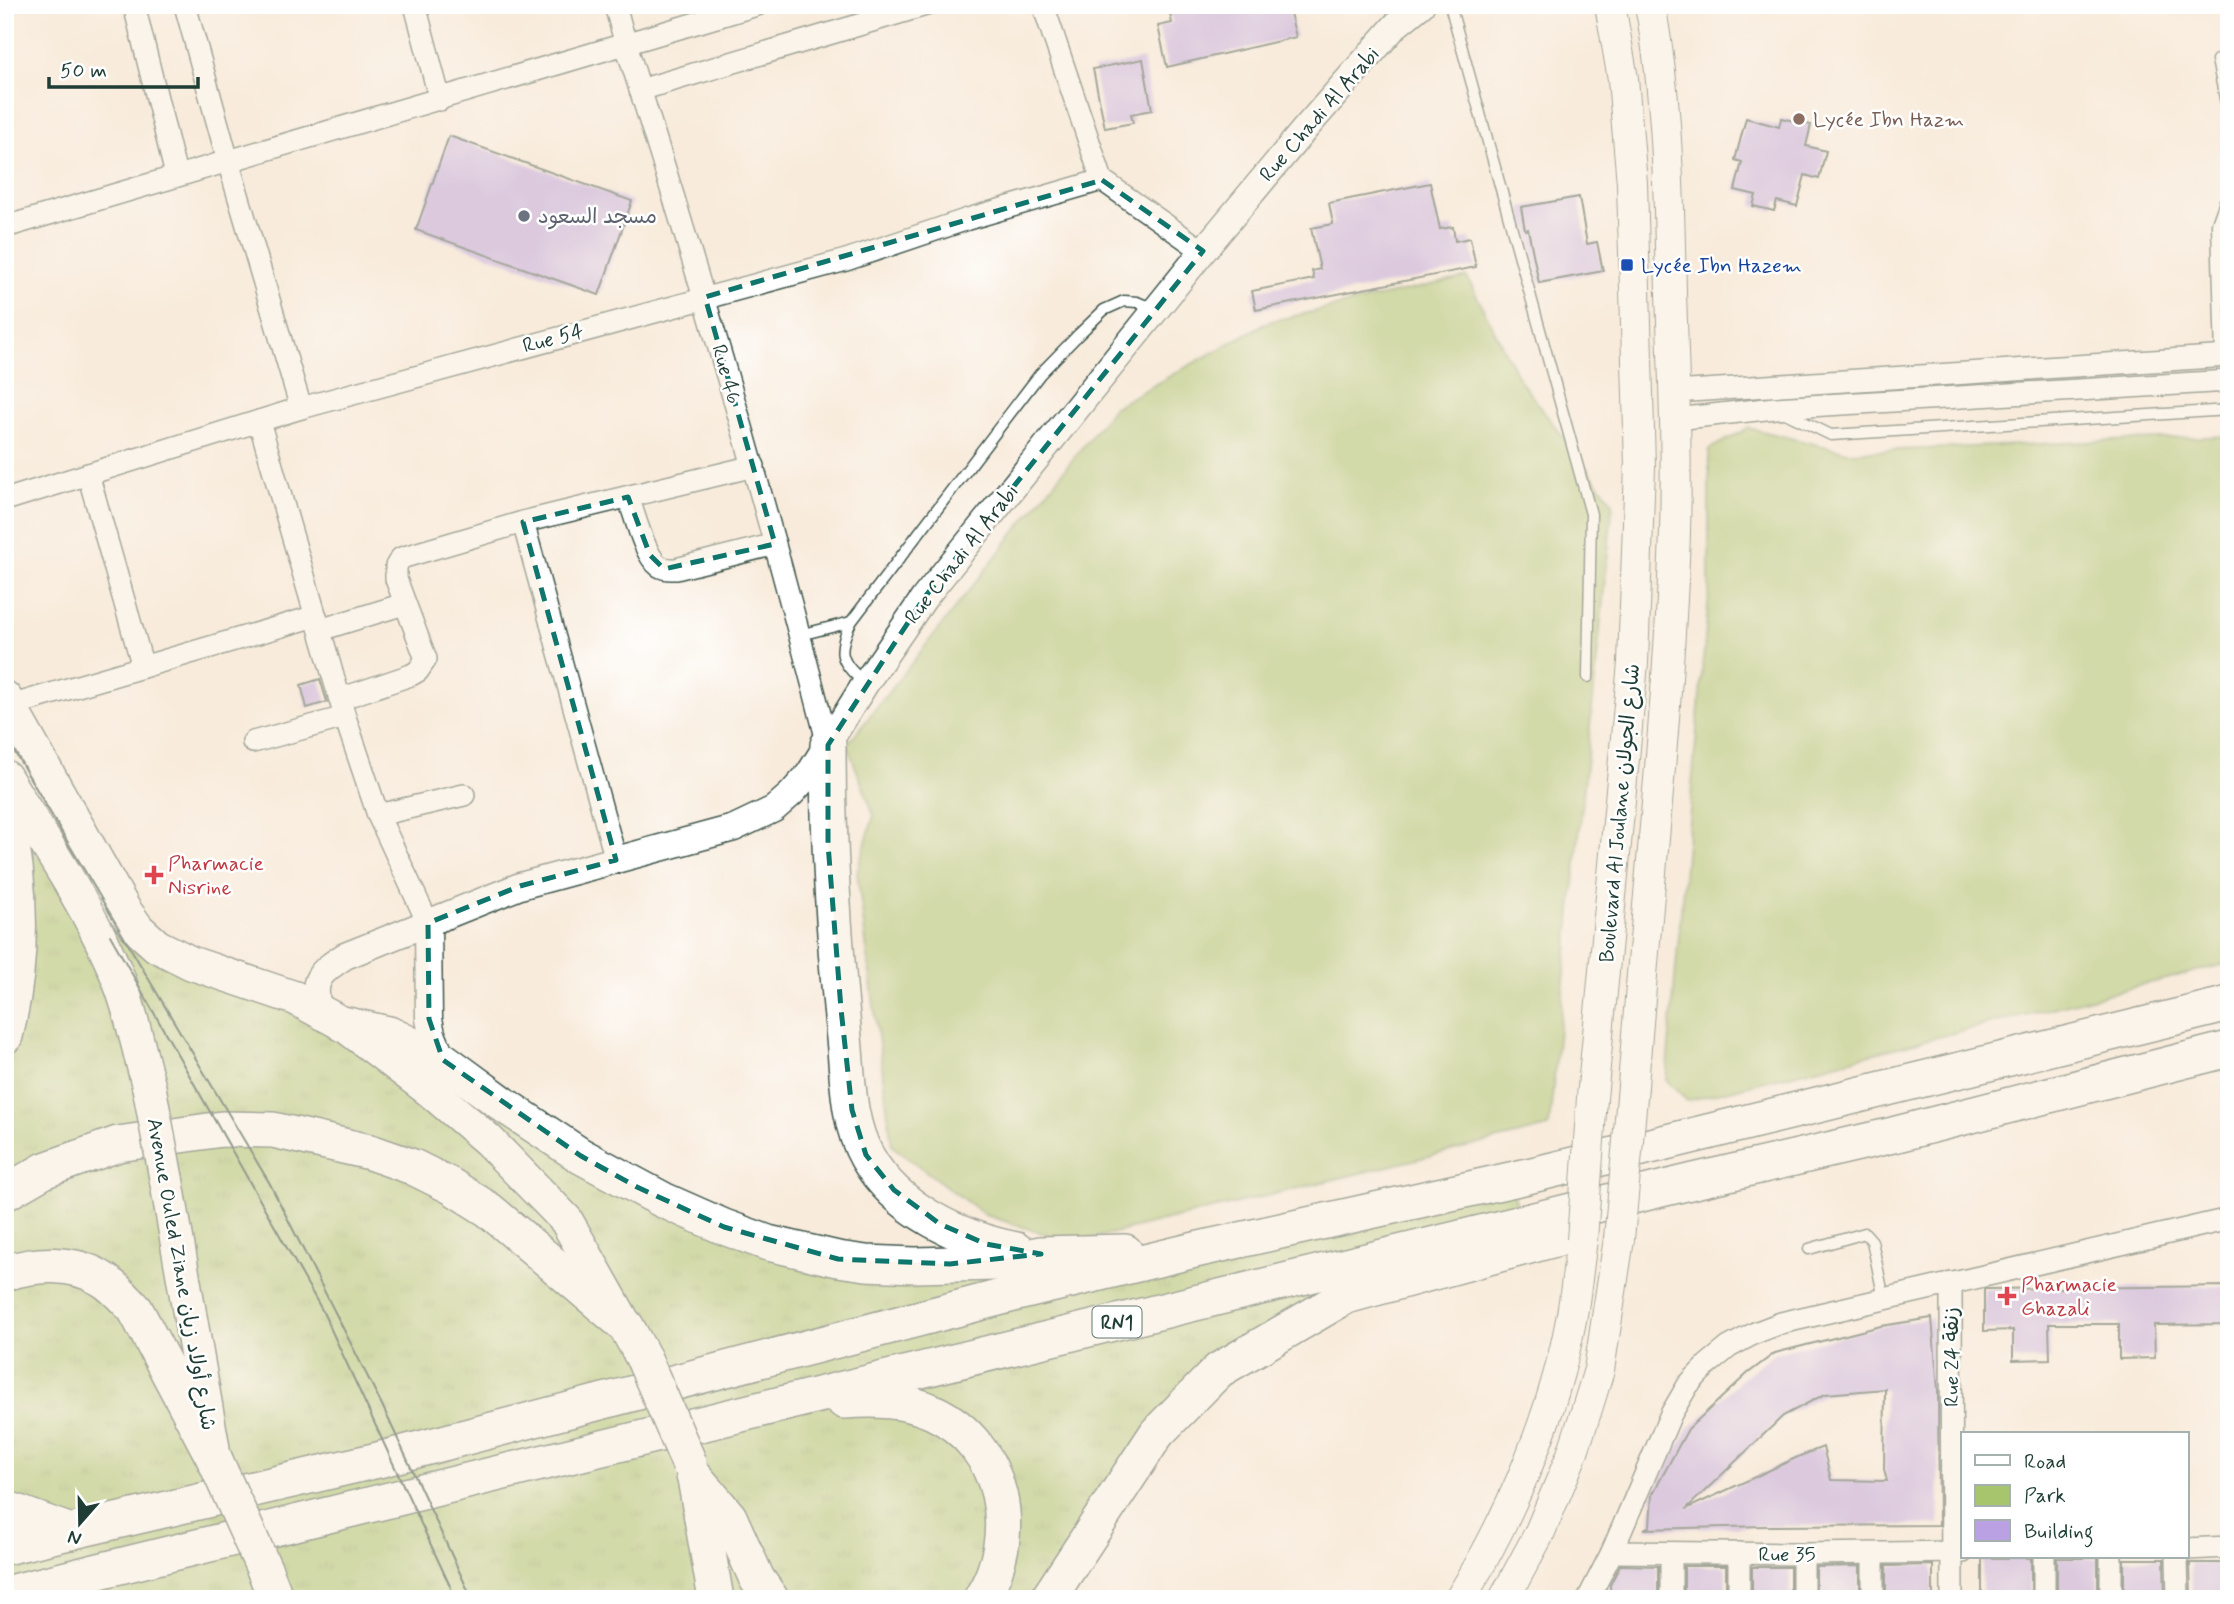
<svg xmlns="http://www.w3.org/2000/svg" width="2234" height="1604" font-family="Mynerve,'Playpen Sans Arabic',sans-serif">
	<style>
		.grass { fill: url(#grass-tufts); stroke: #628150; stroke-width: 2 }
		.green { fill: #a6c56d; stroke: #628150; stroke-width: 2 }
		.building { fill: #baa1e3; fill-rule: evenodd }
		.lines { fill: none; stroke-linecap: round; stroke-linejoin: round }
		.service-casing { stroke: #40574d; stroke-width: 13 }
		.minor-casing { stroke: #40574d; stroke-width: 24 }
		.tertiary-casing { stroke: #40574d; stroke-width: 29 }
		.secondary-casing { stroke: #40574d; stroke-width: 32 }
		.primary-casing { stroke: #40574d; stroke-width: 36 }
		.trunk-casing { stroke: #40574d; stroke-width: 38 }
		.service { stroke: #fff; stroke-width: 10 }
		.minor { stroke: #fff; stroke-width: 21 }
		.tertiary { stroke: #fff; stroke-width: 26 }
		.secondary { stroke: #fff; stroke-width: 30 }
		.primary { stroke: #fff; stroke-width: 33 }
		.trunk { stroke: #fff; stroke-width: 35 }
		.tram { stroke: #1f3d34; stroke-width: 2 }
		.secondary-bridge-casing { stroke: #40574d; stroke-width: 32; stroke-linecap: butt }
		.primary-bridge-casing { stroke: #40574d; stroke-width: 36; stroke-linecap: butt }
		.trunk-bridge-casing { stroke: #40574d; stroke-width: 38; stroke-linecap: butt }
		.secondary-bridge { stroke: #fff; stroke-width: 30 }
		.primary-bridge { stroke: #fff; stroke-width: 33 }
		.trunk-bridge { stroke: #fff; stroke-width: 35 }
		.marked { fill: none; stroke: #0f766e; stroke-width: 5; stroke-dasharray: 14 9; stroke-linejoin: round }
		.education-dot { fill: #8d6e63; stroke: #fff; stroke-width: 2.5 }
		.worship-dot { fill: #6b7280; stroke: #fff; stroke-width: 2.5 }
		.transit-dot { fill: #1a4fb4; stroke: #fff; stroke-width: 2.5 }
		.health-dot { fill: #e0444e; stroke: #fff; stroke-width: 2.5 }
		.labels { text-anchor: middle; stroke-width: 5; stroke-linejoin: round; paint-order: stroke }
		.shield { fill: #fff; stroke: #627771; stroke-width: 2 }
		.shield-label { font-size: 19px; font-weight: bold; fill: #1f3d34 }
		.street-label { font-size: 21px; fill: #1f3d34; stroke: #fff }
		.education-label { font-size: 21px; fill: #785e54; stroke: #fff; text-anchor: start }
		.worship-label { font-size: 21px; fill: #5b616d; stroke: #fff; text-anchor: start }
		.transit-label { font-size: 21px; fill: #164399; stroke: #fff; text-anchor: start }
		.health-label { font-size: 21px; fill: #be3a42; stroke: #fff; text-anchor: start }
	</style>
	<defs>
		<pattern id="grass-tufts" width="24" height="20" patternUnits="userSpaceOnUse" patternTransform="scale(1.75)"><rect width="24" height="20" fill="#a6c56d"/><path d="M3 7l-1-3M5 7V3M7 7l1-3M15 17l-1-3M17 17v-4M19 17l1-3" fill="none" stroke="#87a15a"/></pattern>
	</defs>
	<rect width="100%" height="100%" fill="#fff"/>
	<filter id="ink" filterUnits="userSpaceOnUse"><feTurbulence type="fractalNoise" baseFrequency=".0143" numOctaves="2"/><feDisplacementMap in="SourceGraphic" scale="14" xChannelSelector="R" yChannelSelector="G"/><feConvolveMatrix kernelMatrix="1 2 1 2 8 2 1 2 1" color-interpolation-filters="sRGB"/></filter>
	<filter id="wash" filterUnits="userSpaceOnUse"><feTurbulence type="fractalNoise" baseFrequency=".00686" numOctaves="4" result="noise"/><feDisplacementMap in="SourceGraphic" scale="28" xChannelSelector="R" yChannelSelector="G"/><feGaussianBlur stdDeviation="1.57" result="paint"/><feColorMatrix in="noise" values="0 0 0 0 0 0 0 0 0 0 0 0 0 0 0 0 0 1.4 0 .05"/><feComposite in="paint" operator="in"/></filter>
	<g filter="url(#wash)">
		<rect width="100%" height="100%" fill="#f8ebdb"/>
		<!-- grass -->
		<polygon class="grass" points="5,829 150,950 358,1037 774,1255 1065,1270 1510,1177 1528,1252 1289,1322 1156,1451 1056,1599 5,1599"/>
		<!-- green -->
		<g class="green">
			<polygon points="1467,277 1519,379 1613,503 1549,1127 1073,1243 985,1215 892,1146 857,872 874,815 847,745 1114,407 1268,322"/>
			<polygon points="1749,428 1848,452 2229,436 2229,963 1687,1101 1666,1080 1709,593 1709,449"/>
		</g>
		<g id="blocks">
			<!-- building -->
			<g class="building">
				<polygon points="1168,5 1288,5 1296,37 1167,67 1158,26 1172,23"/>
				<polygon points="1143,59 1152,110 1131,114 1133,123 1105,128 1093,69"/>
				<polygon points="1746,118 1779,127 1781,118 1811,125 1806,146 1826,151 1819,179 1805,175 1797,206 1777,201 1774,211 1753,206 1756,195 1735,190 1742,162 1735,160"/>
				<polygon points="449,136 632,201 599,295 416,230"/>
				<polygon points="1430,183 1440,229 1453,227 1455,241 1470,238 1476,267 1256,310 1252,291 1314,279 1312,271 1320,269 1311,228 1333,224 1329,203"/>
				<polygon points="1579,197 1587,244 1597,242 1603,271 1539,283 1528,229 1525,230 1521,207"/>
				<polygon points="320,679 327,702 307,708 301,685"/>
				<polygon points="2229,1286 2229,1324 2154,1325 2155,1358 2119,1359 2119,1324 2049,1324 2050,1359 2013,1360 2013,1330 1984,1331 1984,1289 1988,1289"/>
				<path d="M1932,1318l6,72 1,135 -172,1 -123,3 6,-3 2,-31 36,-66 59,-55 28,-21 106,-27zM1885,1389l-1,80 3,12 -56,-1 -8,-33 -23,9 -114,53 97,-93 42,-22z"/>
				<rect x="1982" y="1558" width="49" height="41"/>
				<rect x="2057" y="1558" width="41" height="41"/>
				<polygon points="2124,1559 2164,1559 2165,1599 2124,1599"/>
				<polygon points="2190,1563 2229,1563 2229,1599 2191,1599"/>
				<polygon points="1620,1565 1658,1566 1658,1599 1610,1599 1610,1585"/>
				<polygon points="1933,1565 1933,1599 1886,1599 1886,1566"/>
				<rect x="1684" y="1566" width="42" height="33"/>
				<polygon points="1860,1566 1860,1599 1816,1599 1816,1567"/>
				<rect x="1752" y="1567" width="38" height="32"/>
			</g>
		</g>
	</g>
	<g filter="url(#ink)">
		<use href="#blocks" fill-opacity="0" stroke="#40574d" stroke-width="2"/>
		<g class="lines">
			<!-- service casing -->
			<g class="service-casing">
				<g id="service">
					<polyline points="1450,5 1591,514 1588,677"/>
					<polyline points="2217,60 2229,118"/>
					<polyline points="2221,357 2217,224 2229,190"/>
					<polyline points="1781,411 1831,435 2229,410"/>
					<polyline points="800,635 851,622"/>
					<path d="M864,682c-25,-20 -27,-31 -13,-60l189,-248 39,-40 25,-24 20,-9 13,1 19,8"/>
					<polyline points="1809,1249 1865,1233 1872,1241 1884,1299"/>
				</g>
			</g>
			<!-- minor casing -->
			<g class="minor-casing">
				<g id="minor">
					<polyline points="134,5 176,175"/>
					<polyline points="185,5 228,161 301,408"/>
					<polyline points="415,5 440,100"/>
					<path d="M615,5l11,40c74,232 142,464 202,700"/>
					<polyline points="1043,5 1102,180 1203,251"/>
					<polyline points="640,90 926,5"/>
					<polyline points="5,227 757,5"/>
					<polyline points="1674,392 2229,356"/>
					<polyline points="1676,419 1775,408 2229,381"/>
					<polyline points="259,421 345,717 378,815 428,923"/>
					<polyline points="88,474 143,667"/>
					<path d="M628,497c7,18 16,58 31,69 6,4 11,3 17,3l99,-25"/>
					<polyline points="5,500 301,408 846,260 968,219 1102,180"/>
					<polyline points="523,522 616,860"/>
					<polyline points="320,630 404,604"/>
					<polyline points="340,699 411,675 418,671 426,659 396,579 396,566 401,558 523,522 754,466"/>
					<polyline points="10,706 316,616"/>
					<polyline points="253,742 345,717"/>
					<polyline points="378,815 464,795"/>
					<polyline points="1951,1283 1952,1599"/>
					<polyline points="2187,1549 2229,1547"/>
					<polyline points="1612,1552 1803,1554 1963,1552"/>
					<polyline points="1671,1553 1671,1599"/>
					<polyline points="1803,1554 1803,1599"/>
					<polyline points="2044,1557 2044,1599"/>
					<polyline points="2111,1557 2111,1599"/>
					<polyline points="2177,1557 2178,1599"/>
					<polyline points="1588,1599 1612,1552 1671,1414 1688,1385 1707,1365 1729,1347 1755,1333 1781,1323 2229,1219"/>
					<polyline points="1739,1599 1739,1553"/>
					<polyline points="1873,1599 1873,1554"/>
				</g>
			</g>
			<!-- tertiary casing -->
			<g class="tertiary-casing">
				<g id="tertiary">
					<polyline points="428,923 429,1019 432,1034 443,1060"/>
					<path d="M319,1010c-9,-30 1,-38 26,-54l175,-70 214,-58 40,-19 17,-15 18,-20 56,-90 59,-86 279,-347 101,-121 91,-104 26,-21"/>
				</g>
			</g>
			<!-- secondary casing -->
			<g class="secondary-casing">
				<g id="secondary">
					<path d="M1633,1086c13,-176 33,-351 41,-527 4,-88 0,-178 -3,-266 -2,-97 -3,-193 -21,-288"/>
					<polyline points="1592,1098 1633,663 1640,466 1632,183 1623,79 1610,5"/>
					<path d="M1460,1599c51,-84 93,-182 111,-279 5,-26 7,-54 11,-80"/>
					<polyline points="1504,1599 1539,1534 1571,1457 1586,1412 1599,1370 1619,1239"/>
				</g>
			</g>
			<!-- primary casing -->
			<g class="primary-casing">
				<g id="primary">
					<polyline points="5,698 125,911 138,929 157,946 191,963 295,998 343,1024 432,1092 488,1140 566,1220 623,1321"/>
					<path d="M5,777c36,60 77,119 105,182 19,40 27,85 39,128"/>
					<polyline points="166,1178 213,1448"/>
				</g>
			</g>
			<!-- trunk casing -->
			<g class="trunk-casing">
				<g id="trunk">
					<path d="M828,745c0,98 6,195 16,293 4,39 3,84 23,119 30,53 93,82 149,93"/>
					<path d="M5,808c17,76 19,152 0,228"/>
					<polyline points="343,1024 389,1034 443,1060 510,1109 581,1156 663,1200 724,1227 768,1243 838,1259 866,1263 915,1265 995,1263 1041,1254 1125,1252"/>
					<polyline points="5,1193 45,1170 118,1144 222,1129 273,1130 370,1152 413,1167 451,1186 489,1210 626,1326 644,1359"/>
					<path d="M5,1273c30,-10 69,-12 97,6 12,7 23,20 33,30l80,151"/>
					<path d="M844,1401c30,-2 61,-2 89,11 71,33 89,123 48,187"/>
					<polyline points="694,1476 729,1517 757,1579 771,1599"/>
					<polyline points="695,1478 716,1599"/>
					<polyline points="5,1508 71,1532"/>
					<polyline points="5,1547 378,1460 1017,1293 1195,1250 1528,1176 2229,1004"/>
					<polyline points="265,1571 276,1599"/>
					<polyline points="5,1594 1694,1181 1893,1135 2229,1049"/>
					<polyline points="1048,1599 1157,1433 1219,1370 1346,1296 1562,1237"/>
				</g>
			</g>
			<!-- service -->
			<use href="#service" class="service"/>
			<!-- minor -->
			<use href="#minor" class="minor"/>
			<!-- tertiary -->
			<use href="#tertiary" class="tertiary"/>
			<!-- secondary -->
			<use href="#secondary" class="secondary"/>
			<!-- primary -->
			<use href="#primary" class="primary"/>
			<!-- trunk -->
			<use href="#trunk" class="trunk"/>
			<!-- tram -->
			<g class="tram">
				<polyline points="5,736 270,1184 382,1405 472,1599"/>
				<polyline points="110,935 322,1310 456,1599"/>
			</g>
			<!-- secondary-bridge casing -->
			<g class="secondary-bridge-casing">
				<g id="secondary-bridge">
					<polyline points="1619,1239 1633,1086"/>
					<polyline points="1582,1240 1592,1098"/>
				</g>
			</g>
			<!-- primary-bridge casing -->
			<g class="primary-bridge-casing">
				<polyline id="primary-bridge" points="149,1087 166,1178"/>
			</g>
			<!-- trunk-bridge casing -->
			<g class="trunk-bridge-casing">
				<g id="trunk-bridge">
					<polyline points="644,1359 689,1463"/>
					<polyline points="215,1460 265,1571"/>
				</g>
			</g>
			<!-- secondary-bridge -->
			<use href="#secondary-bridge" class="secondary-bridge"/>
			<!-- primary-bridge -->
			<use href="#primary-bridge" class="primary-bridge"/>
			<!-- trunk-bridge -->
			<use href="#trunk-bridge" class="trunk-bridge"/>
		</g>
	</g>
	<!-- marked area -->
	<path d="M0 0H2234V1604H0ZM1102,180l101,71 -279,347 -96,147v99l13,165 11,101 14,45 28,35 46,34 46,20 55,10 -91,10 -112,-5 -114,-32 -87,-40 -56,-31 -138,-96 -14,-41 -1,-96 92,-37 96,-26 -93,-338 105,-25 22,58 14,14 111,-25 -70,-247z" fill="#f8ebdb" fill-opacity=".55" fill-rule="evenodd"/>
	<path class="marked" d="M1102,180l101,71 -279,347 -96,147v99l13,165 11,101 14,45 28,35 46,34 46,20 55,10 -91,10 -112,-5 -114,-32 -87,-40 -56,-31 -138,-96 -14,-41 -1,-96 92,-37 96,-26 -93,-338 105,-25 22,58 14,14 111,-25 -70,-247z"/>
	<!-- markers -->
	<circle class="education-dot" cx="1799" cy="119" r="7"/>
	<circle class="worship-dot" cx="524" cy="216" r="7"/>
	<rect class="transit-dot" x="1620" y="258" width="14" height="14" rx="3.5"/>
	<g class="health-dot">
		<path d="M150.5 864.5h7v7h7v7h-7v7h-7v-7h-7v-7h7z"/>
		<path d="M2003.5 1285.5h7v7h7v7h-7v7h-7v-7h-7v-7h7z"/>
	</g>
	<g class="labels">
		<!-- shield labels -->
		<rect class="shield" x="1092.5" y="1306.5" width="49" height="31" rx="5"/>
		<g class="shield-label">
			<text x="1117" y="1329">RN1</text>
		</g>
		<!-- street labels -->
		<g class="street-label">
			<text transform="translate(1319 114) rotate(-49)" y="7">Rue Chadi Al Arabi</text>
			<text transform="translate(553 338) rotate(-15)" y="7">Rue 54</text>
			<text transform="translate(727 374) rotate(74)" y="7">Rue 46</text>
			<text transform="translate(961 554) rotate(-52)" y="7">Rue Chadi Al Arabi</text>
			<text transform="translate(1619 813) rotate(-85)" y="7">Boulevard Al Joulane شارع الجولان</text>
			<text transform="translate(182 1274) rotate(80)" y="7">Avenue Ouled Ziane شارع أولاد زيان</text>
			<text transform="translate(1951 1357) rotate(-90)" y="7">Rue 24 زنقة</text>
			<text x="1787" y="1561">Rue 35</text>
		</g>
		<!-- education labels -->
		<g class="education-label">
			<text x="1813" y="126">Lycée Ibn Hazm</text>
		</g>
		<!-- worship labels -->
		<g class="worship-label">
			<text x="538" y="223">مسجد السعود</text>
		</g>
		<!-- transit labels -->
		<g class="transit-label">
			<text x="1641" y="272">Lycée Ibn Hazem</text>
		</g>
		<!-- health labels -->
		<g class="health-label">
			<text x="168" y="870">Pharmacie<tspan x="168" dy="24">Nisrine</tspan></text>
			<text x="2021" y="1291">Pharmacie<tspan x="2021" dy="24">Ghazali</tspan></text>
		</g>
	</g>
	<!-- margin -->
	<rect width="2234" height="1604" fill="none" stroke="#fff" stroke-width="28"/>
	<!-- legend -->
	<rect x="1961" y="1432" width="228" height="126" fill="#ffffff" stroke="#a5b1ae" stroke-width="2"/>
	<rect x="1975" y="1455" width="35" height="10" fill="#ffffff" stroke="#a5b1ae" stroke-width="2"/>
	<text x="2024" y="1468" font-size="21" fill="#1f3d34">Road</text>
	<rect x="1975" y="1485" width="35" height="21" fill="#a6c56d" stroke="#a5b1ae" stroke-width="2"/>
	<text x="2024" y="1502" font-size="21" fill="#1f3d34">Park</text>
	<rect x="1975" y="1520" width="35" height="21" fill="#baa1e3" stroke="#a5b1ae" stroke-width="2"/>
	<text x="2024" y="1538" font-size="21" fill="#1f3d34">Building</text>
	<!-- north arrow -->
	<g transform="translate(80 1523) rotate(200)" stroke="#ffffff" stroke-width="5" paint-order="stroke">
	<path d="M0-5L12 26L0 18L-12 26Z" fill="#1f3d34"/>
	<text y="-10" font-size="19" font-weight="bold" text-anchor="middle" fill="#1f3d34">N</text>
	</g>
	<!-- scale -->
	<path d="M49 77v10h149v-10" fill="none" stroke="#1f3d34" stroke-width="3.5"/>
	<text x="60" y="77" font-size="21" fill="#1f3d34" stroke="#ffffff" stroke-width="5" paint-order="stroke">50 m</text>
</svg>
